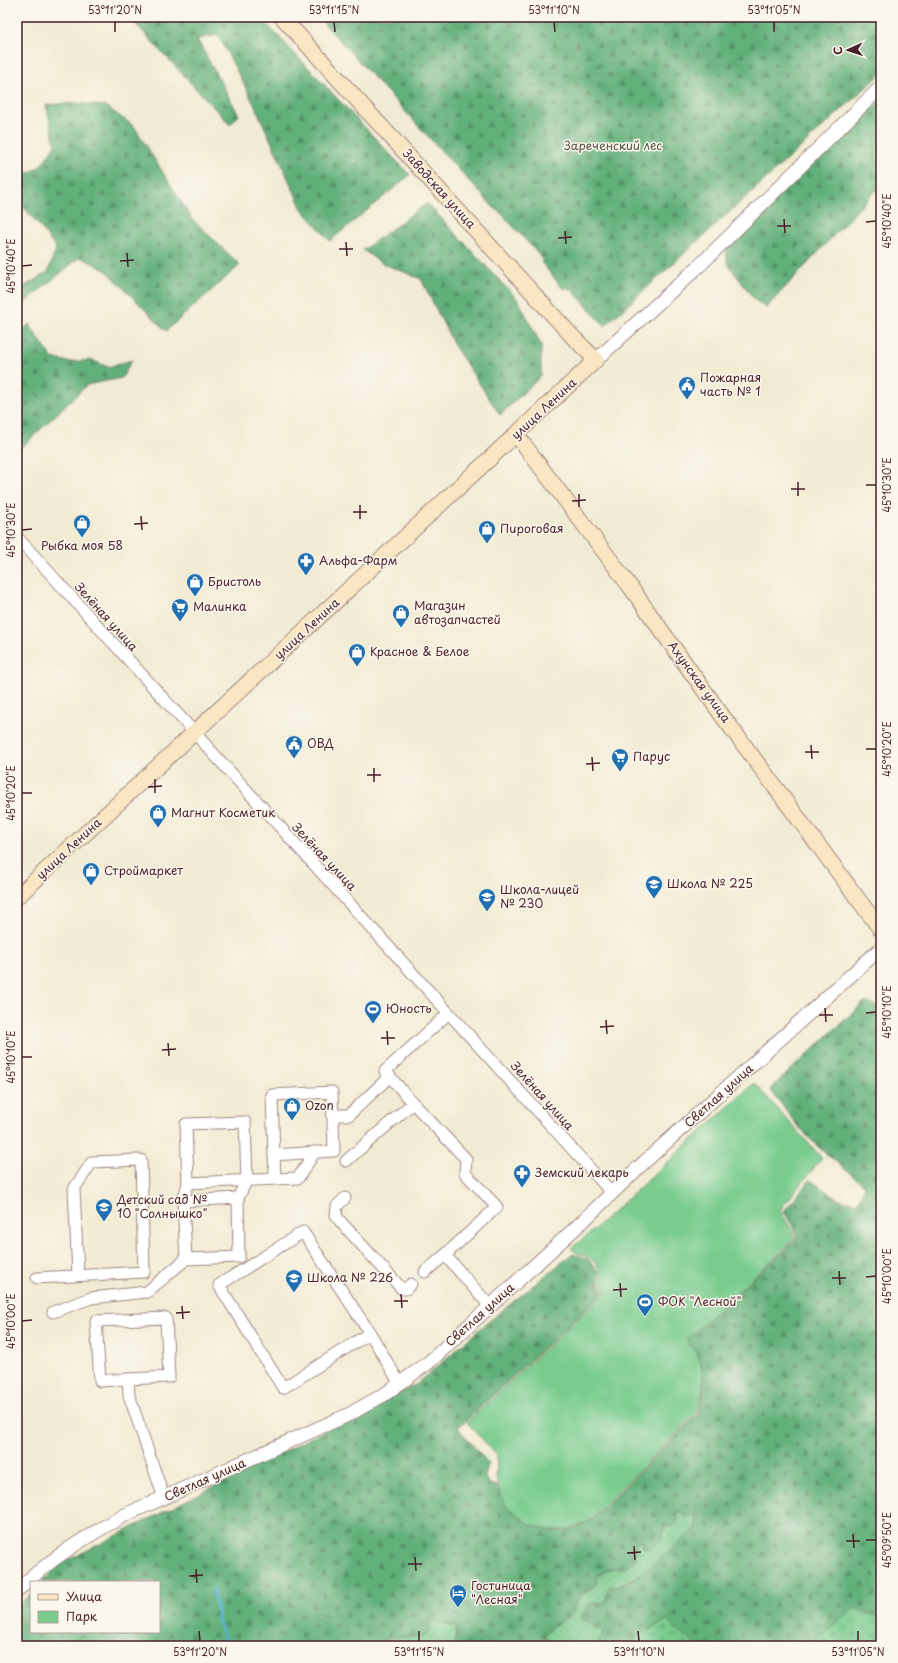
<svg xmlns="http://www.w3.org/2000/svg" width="898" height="1663" font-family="'Playpen Sans',sans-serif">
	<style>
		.grass { fill: url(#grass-dots); stroke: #62765c }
		.forest { fill: url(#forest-firs); stroke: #566852 }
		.wetland { fill: url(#wetland-marsh); stroke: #62765c }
		.green { fill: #79cc8e; stroke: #62765c }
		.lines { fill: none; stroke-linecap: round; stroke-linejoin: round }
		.stream { stroke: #5ab3d7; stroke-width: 3 }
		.minor-casing { stroke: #9e857f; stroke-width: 13 }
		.tertiary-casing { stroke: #9e857f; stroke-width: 15 }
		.secondary-casing { stroke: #9e857f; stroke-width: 17 }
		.minor { stroke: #fff; stroke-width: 11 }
		.tertiary { stroke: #fff; stroke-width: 13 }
		.secondary { stroke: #f9e7c3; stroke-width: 15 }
		.ticks { fill: none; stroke: #4a1f2b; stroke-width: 1.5 }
		.labels { text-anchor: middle; stroke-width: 3; stroke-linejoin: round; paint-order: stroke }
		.park-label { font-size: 12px; fill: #585349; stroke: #fbf7ec }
		.street-label { font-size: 12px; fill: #4a1f2b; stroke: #fbf7ec }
		.poi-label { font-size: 12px; fill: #4a1f2b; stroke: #fbf7ec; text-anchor: start }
		.neatline { fill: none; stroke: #4a1f2b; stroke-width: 1.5 }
		.ticks-label { font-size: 10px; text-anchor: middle; fill: #4a1f2b }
	</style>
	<defs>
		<pattern id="grass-dots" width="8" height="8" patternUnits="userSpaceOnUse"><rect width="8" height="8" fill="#79cc8e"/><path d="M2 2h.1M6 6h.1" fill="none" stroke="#65a574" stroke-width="1.8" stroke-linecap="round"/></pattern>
		<pattern id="forest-firs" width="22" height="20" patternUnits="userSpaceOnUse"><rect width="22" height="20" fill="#62b079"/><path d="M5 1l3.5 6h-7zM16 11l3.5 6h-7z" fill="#538f63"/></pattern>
		<pattern id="wetland-marsh" width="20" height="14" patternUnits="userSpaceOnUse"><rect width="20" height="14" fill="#79cc8e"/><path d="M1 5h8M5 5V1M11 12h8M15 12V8" fill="none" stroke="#65a574"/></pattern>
	</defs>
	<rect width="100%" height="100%" fill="#fbf7ec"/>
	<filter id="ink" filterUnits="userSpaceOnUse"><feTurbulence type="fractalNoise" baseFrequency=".025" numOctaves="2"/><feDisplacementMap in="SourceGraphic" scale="8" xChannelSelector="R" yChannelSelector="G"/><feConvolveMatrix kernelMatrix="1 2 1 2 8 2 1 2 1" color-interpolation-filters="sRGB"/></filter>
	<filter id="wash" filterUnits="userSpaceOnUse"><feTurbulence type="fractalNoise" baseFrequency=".012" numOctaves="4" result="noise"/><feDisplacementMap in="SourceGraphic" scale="16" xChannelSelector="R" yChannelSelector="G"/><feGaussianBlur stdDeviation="0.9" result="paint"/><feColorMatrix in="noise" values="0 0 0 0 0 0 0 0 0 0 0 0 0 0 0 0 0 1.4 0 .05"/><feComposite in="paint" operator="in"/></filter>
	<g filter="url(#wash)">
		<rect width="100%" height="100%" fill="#f2ebd3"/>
		<!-- grass -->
		<g class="grass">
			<polygon points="677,1510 697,1517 697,1528 648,1569 627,1583 610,1587 607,1591 606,1602 585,1620 605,1630 596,1646 554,1645 544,1636 551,1627 569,1617 574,1609 579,1596 591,1589 595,1578 609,1569 624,1568 636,1543 665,1527"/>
			<path d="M430,1621l27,6 -3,19h-80c15,-11 31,-11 49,-8z"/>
		</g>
		<!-- forest -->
		<g class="forest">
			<polygon points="129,17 260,17 410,175 330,241 302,209 254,104 218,35 197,39 239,115 230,125"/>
			<polygon points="318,17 881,17 881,74 605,326 571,289 562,288 542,263 542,258 498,210 495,209"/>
			<polygon points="881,100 881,185 766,308 755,300 729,266 727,261 726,244"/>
			<path d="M75,103l30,3 29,20 58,93 48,46 -74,66 -59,-60 -27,-14 -63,52v-18l31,-19 8,-23 -17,-24 -22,-25v-26c22,1 28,-14 38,-30l-9,-39z"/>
			<polygon points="427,203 519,301 541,345 541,376 500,415 455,347 421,279 381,263 363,250"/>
			<polygon points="29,324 52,358 69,362 92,360 108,367 132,360 122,378 87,385 17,452 17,337"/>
			<path d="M864,1002l17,4v640h-285l9,-16 -10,-2c-3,-6 -9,-7 -14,-11l8,-13 17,-2 1,-11 3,-4 17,-4 21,-14 49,-41 -1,-11h-8l-11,-7 1,10 -6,7h-7l-3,11 -12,11 -7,-2 -2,-7 -5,2v16l-12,10 -15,1 -14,9 2,5 -18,13 -5,13 -5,8 -18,10 -7,9 10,9 14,1h-114l3,-19 -27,-6v9l-7,8c-18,-3 -34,-3 -49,8h-357v-39l14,-14v39h128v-50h-117l18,-18 357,-180 66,-58 89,-72 16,5 10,12 4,23 -144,134 30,35 -3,15 6,7h5c3,7 6,15 11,22 3,4 8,6 12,9 23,18 48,21 73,3l106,-105c9,-31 9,-48 -12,-74l112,-102 -14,-27 26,-31 28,19 19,4 8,-17 -47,-39 -19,-19 -29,-39z"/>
		</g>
		<!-- wetland -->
		<g class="wetland">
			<polygon points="854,1608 881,1618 881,1646 808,1646"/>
			<polygon points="666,1621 697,1646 632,1646 636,1637"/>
		</g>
		<!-- green -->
		<path class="green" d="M754,1083l68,75 -42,52 16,28 -110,102c3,5 8,10 11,15 10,21 6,39 -1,59l-110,109 -20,7h-18l-18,-6 -22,-16 -6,-10 -6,-19 1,-23 -30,-34 137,-128c-2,-13 -3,-31 -16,-37 -7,-3 -12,-3 -17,-9l17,-13z"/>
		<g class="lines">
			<!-- stream -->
			<polyline class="stream" points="213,1588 219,1624 227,1646"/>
		</g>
	</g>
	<g filter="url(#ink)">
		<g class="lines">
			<!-- minor casing -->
			<g class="minor-casing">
				<g id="minor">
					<polyline points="17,537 612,1193"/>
					<polygon points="332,1092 334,1151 274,1155 272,1095"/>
					<polyline points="413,1103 385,1071 449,1013"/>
					<polyline points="333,1115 349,1115 390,1076"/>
					<polyline points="274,1155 275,1179"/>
					<polyline points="346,1161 413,1103 466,1159 465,1173 497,1207 445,1255 490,1306"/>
					<polyline points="188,1183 298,1178 315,1152"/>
					<polyline points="345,1198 337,1206 336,1215 339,1220 402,1289 406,1289 411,1284"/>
					<polyline points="183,1201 238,1198"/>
					<polyline points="425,1272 445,1255"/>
					<polyline points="37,1278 144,1272 141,1160 92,1162 74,1189 78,1275"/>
					<polyline points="53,1312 91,1298 147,1292 186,1259 239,1257 238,1198 247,1180 245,1122 186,1124 188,1183 183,1201 186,1259"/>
					<polyline points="370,1333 303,1232 219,1285 283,1388 370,1333 400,1384"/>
					<polyline points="128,1379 169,1377 166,1318 96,1321 100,1381 128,1379 129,1395 164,1498"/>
				</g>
			</g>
			<!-- tertiary casing -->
			<g class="tertiary-casing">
				<g id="tertiary">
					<polyline points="596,360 699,266 881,87"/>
					<path d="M17,1591c32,-32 70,-55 108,-76l225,-101 35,-20 43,-31 154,-141 57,-55 242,-219"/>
				</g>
			</g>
			<!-- secondary casing -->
			<g class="secondary-casing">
				<g id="secondary">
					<polyline points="516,434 629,585 721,714 881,930"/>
					<polyline points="17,897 596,360 571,335 282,17"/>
				</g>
			</g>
			<!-- minor -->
			<use href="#minor" class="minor"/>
			<!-- tertiary -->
			<use href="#tertiary" class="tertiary"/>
			<!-- secondary -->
			<use href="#secondary" class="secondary"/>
		</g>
	</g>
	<!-- ticks -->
	<path class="ticks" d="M115,22v10M334,22l1,10M554,22l1,10M774,22v10M784,219l1,14M866,222l10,-1M777,226h14M565,231l1,13M558,238l14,-1M346,242l1,14M339,249h14M127,253l1,14M120,261l14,-1M22,266l10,-1M798,482v14M866,485h10M791,489h14M579,494v13M572,501l14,-1M360,505v14M353,512h14M141,516l1,14M134,524l14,-1M22,530l10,-1M811,745l1,14M866,749h10M805,752h14M592,757l1,14M586,764l14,-1M374,768v14M367,775h14M155,779v14M148,787l14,-1M22,793h10M825,1008l1,14M866,1013l10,-1M819,1015h14M606,1020l1,14M600,1027l14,-1M387,1031l1,14M381,1038h14M168,1043l1,13M162,1050l14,-1M22,1057h10M839,1271l1,14M866,1277l10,-1M832,1278h14M620,1283l1,14M613,1290l14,-1M401,1294l1,14M394,1301h14M182,1306l1,13M176,1313l14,-1M22,1321l10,-1M853,1534l1,14M866,1540h10M846,1541h14M634,1546l1,14M627,1553l14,-1M415,1557l1,14M408,1564h14M196,1569l1,14M189,1576l14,-1M199,1631l1,10M419,1631v10M638,1631l1,10M858,1631v10"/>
	<!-- icons -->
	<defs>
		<g id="civic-pin" transform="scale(0.9)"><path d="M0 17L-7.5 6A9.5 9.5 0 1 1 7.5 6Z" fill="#1f6fb2" stroke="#fbf7ec"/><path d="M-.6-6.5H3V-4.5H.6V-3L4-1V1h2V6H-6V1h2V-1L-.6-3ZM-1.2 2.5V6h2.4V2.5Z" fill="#fff"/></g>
		<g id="shop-pin" transform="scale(0.9)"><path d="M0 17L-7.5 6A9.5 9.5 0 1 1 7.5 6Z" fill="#1f6fb2" stroke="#fbf7ec"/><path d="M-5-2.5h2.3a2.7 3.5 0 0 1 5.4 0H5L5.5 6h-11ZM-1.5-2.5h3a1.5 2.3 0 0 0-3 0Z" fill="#fff"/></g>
		<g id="pharmacy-pin" transform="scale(0.9)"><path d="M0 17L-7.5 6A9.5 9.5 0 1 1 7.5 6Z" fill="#1f6fb2" stroke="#fbf7ec"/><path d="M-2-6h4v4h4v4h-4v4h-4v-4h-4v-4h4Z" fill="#fff"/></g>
		<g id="supermarket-pin" transform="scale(0.9)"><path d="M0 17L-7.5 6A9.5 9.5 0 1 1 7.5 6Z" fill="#1f6fb2" stroke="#fbf7ec"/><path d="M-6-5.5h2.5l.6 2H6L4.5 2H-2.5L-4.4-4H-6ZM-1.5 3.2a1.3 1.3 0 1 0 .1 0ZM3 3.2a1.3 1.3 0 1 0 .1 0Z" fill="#fff"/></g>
		<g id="school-pin" transform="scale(0.9)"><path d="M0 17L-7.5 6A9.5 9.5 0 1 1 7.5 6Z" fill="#1f6fb2" stroke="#fbf7ec"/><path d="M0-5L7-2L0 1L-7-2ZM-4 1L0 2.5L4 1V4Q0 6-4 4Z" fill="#fff"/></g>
		<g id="stadium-pin" transform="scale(0.9)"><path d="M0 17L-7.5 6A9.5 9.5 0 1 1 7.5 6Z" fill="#1f6fb2" stroke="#fbf7ec"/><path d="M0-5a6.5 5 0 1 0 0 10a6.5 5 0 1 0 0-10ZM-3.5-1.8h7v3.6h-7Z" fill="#fff"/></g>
		<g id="hotel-pin" transform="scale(0.9)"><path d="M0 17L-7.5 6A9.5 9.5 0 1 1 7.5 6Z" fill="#1f6fb2" stroke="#fbf7ec"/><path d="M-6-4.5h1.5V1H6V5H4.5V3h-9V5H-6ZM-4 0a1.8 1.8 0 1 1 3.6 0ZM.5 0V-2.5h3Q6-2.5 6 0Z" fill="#fff"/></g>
	</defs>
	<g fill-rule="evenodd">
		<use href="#civic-pin" x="687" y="385"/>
		<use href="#shop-pin" x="82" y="523"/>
		<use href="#shop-pin" x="487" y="529"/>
		<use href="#pharmacy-pin" x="306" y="561"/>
		<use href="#shop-pin" x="195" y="582"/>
		<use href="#supermarket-pin" x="180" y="607"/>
		<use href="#shop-pin" x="401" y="613"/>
		<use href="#shop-pin" x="357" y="652"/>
		<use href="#civic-pin" x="294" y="744"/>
		<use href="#supermarket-pin" x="620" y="757"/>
		<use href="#shop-pin" x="158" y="813"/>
		<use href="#shop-pin" x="91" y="871"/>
		<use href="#school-pin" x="654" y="884"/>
		<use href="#school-pin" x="487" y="897"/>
		<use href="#stadium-pin" x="373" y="1009"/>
		<use href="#shop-pin" x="292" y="1106"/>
		<use href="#pharmacy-pin" x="522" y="1173"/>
		<use href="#school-pin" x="104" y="1207"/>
		<use href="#school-pin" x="294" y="1278"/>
		<use href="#stadium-pin" x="645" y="1302"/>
		<use href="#hotel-pin" x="458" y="1593"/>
	</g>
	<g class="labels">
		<!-- park labels -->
		<g class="park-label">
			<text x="613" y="150">Зареченский лес</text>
		</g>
		<!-- street labels -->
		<g class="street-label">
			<text transform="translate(439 189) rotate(48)" y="4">Заводская улица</text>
			<text transform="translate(544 409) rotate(-43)" y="4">улица Ленина</text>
			<text transform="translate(106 617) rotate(48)" y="4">Зелёная улица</text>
			<text transform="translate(307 629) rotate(-43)" y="4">улица Ленина</text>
			<text transform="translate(699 682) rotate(54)" y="4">Ахунская улица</text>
			<text transform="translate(69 849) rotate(-43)" y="4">улица Ленина</text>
			<text transform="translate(324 857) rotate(47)" y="4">Зелёная улица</text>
			<text transform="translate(542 1096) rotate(48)" y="4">Зелёная улица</text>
			<text transform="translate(719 1096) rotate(-42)" y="4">Светлая улица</text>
			<text transform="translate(480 1315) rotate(-42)" y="4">Светлая улица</text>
			<text transform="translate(205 1480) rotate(-24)" y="4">Светлая улица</text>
		</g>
		<!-- poi labels -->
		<g class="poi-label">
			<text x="700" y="382">Пожарная<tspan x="700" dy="14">часть № 1</tspan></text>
			<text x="500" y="533">Пироговая</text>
			<text x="82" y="550" text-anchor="middle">Рыбка моя 58</text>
			<text x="319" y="565">Альфа-Фарм</text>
			<text x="208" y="586">Бристоль</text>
			<text x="414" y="610">Магазин<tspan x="414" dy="14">автозапчастей</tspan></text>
			<text x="193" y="611">Малинка</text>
			<text x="370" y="656">Красное &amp; Белое</text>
			<text x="307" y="748">ОВД</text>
			<text x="633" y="761">Парус</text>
			<text x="171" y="817">Магнит Косметик</text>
			<text x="104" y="875">Строймаркет</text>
			<text x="667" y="888">Школа № 225</text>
			<text x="500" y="894">Школа-лицей<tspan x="500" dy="14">№ 230</tspan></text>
			<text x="386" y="1013">Юность</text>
			<text x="305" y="1110">Ozon</text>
			<text x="535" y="1177">Земский лекарь</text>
			<text x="117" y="1204">Детский сад №<tspan x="117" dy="14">10 "Солнышко"</tspan></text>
			<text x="307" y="1282">Школа № 226</text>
			<text x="658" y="1306">ФОК "Лесной"</text>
			<text x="471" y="1590">Гостиница<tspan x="471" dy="14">"Лесная"</tspan></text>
		</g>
	</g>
	<!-- margin -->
	<rect width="898" height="1663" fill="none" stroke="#fbf7ec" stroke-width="44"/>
	<!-- legend -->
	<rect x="30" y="1581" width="130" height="52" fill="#fbf7ec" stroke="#b4a19f"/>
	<rect x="38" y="1594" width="20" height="6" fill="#f9e7c3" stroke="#b4a19f"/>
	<text x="66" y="1601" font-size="12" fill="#4a1f2b">Улица</text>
	<rect x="38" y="1611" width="20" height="12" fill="#79cc8e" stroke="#b4a19f"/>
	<text x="66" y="1621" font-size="12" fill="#4a1f2b">Парк</text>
	<!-- north arrow -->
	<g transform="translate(848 50) rotate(267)" stroke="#fbf7ec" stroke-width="3" paint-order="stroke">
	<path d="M0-3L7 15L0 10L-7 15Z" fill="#4a1f2b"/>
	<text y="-6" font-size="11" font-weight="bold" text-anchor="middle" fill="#4a1f2b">С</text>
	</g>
	<rect x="22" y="22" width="854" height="1619" class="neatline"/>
	<g class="ticks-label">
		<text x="115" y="14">53°11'20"N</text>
		<text x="334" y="14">53°11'15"N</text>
		<text x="554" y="14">53°11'10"N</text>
		<text x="774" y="14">53°11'05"N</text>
		<text transform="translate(887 221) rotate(-90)" y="4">45°10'40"E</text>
		<text transform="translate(11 266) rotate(-90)" y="4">45°10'40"E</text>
		<text transform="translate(887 485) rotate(-90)" y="4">45°10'30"E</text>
		<text transform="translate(11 530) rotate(-90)" y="4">45°10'30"E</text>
		<text transform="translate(887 749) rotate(-90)" y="4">45°10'20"E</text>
		<text transform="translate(11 793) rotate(-90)" y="4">45°10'20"E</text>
		<text transform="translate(887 1012) rotate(-90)" y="4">45°10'10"E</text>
		<text transform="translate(11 1057) rotate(-90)" y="4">45°10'10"E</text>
		<text transform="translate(887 1276) rotate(-90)" y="4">45°10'00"E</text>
		<text transform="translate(11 1321) rotate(-90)" y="4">45°10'00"E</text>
		<text transform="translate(887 1540) rotate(-90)" y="4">45°09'50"E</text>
		<text x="200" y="1656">53°11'20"N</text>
		<text x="419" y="1656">53°11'15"N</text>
		<text x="639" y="1656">53°11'10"N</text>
		<text x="858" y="1656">53°11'05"N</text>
	</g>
</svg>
